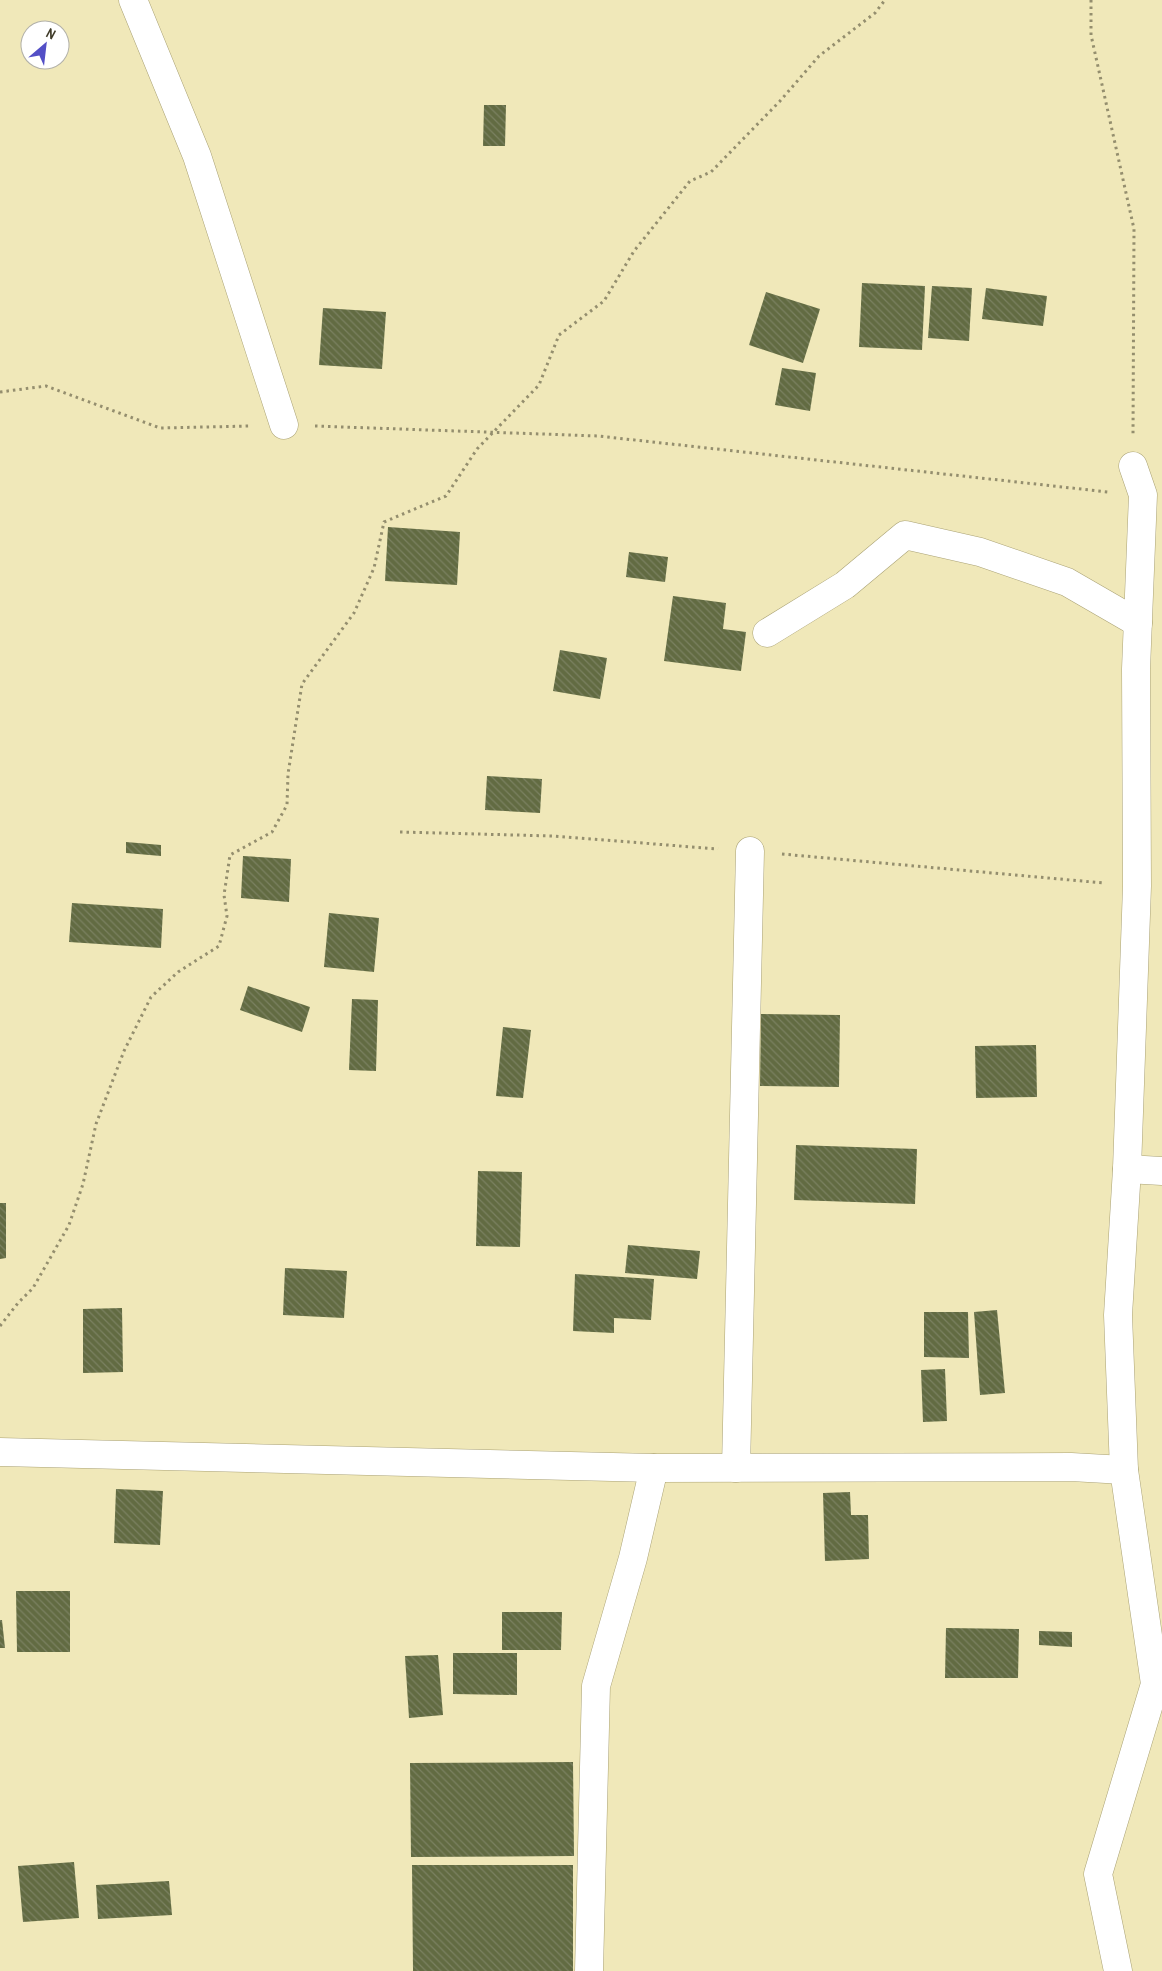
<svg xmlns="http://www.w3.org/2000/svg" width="1162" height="1971" font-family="'Archivo Narrow',sans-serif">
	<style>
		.building { fill: url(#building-back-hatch) }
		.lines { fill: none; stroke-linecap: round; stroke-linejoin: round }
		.street-casing { stroke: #aaa275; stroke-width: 29 }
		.path { stroke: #948e6e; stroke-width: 3; stroke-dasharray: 2.5 4; stroke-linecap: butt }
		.street { stroke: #fff; stroke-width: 28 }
	</style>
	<defs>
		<pattern id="building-back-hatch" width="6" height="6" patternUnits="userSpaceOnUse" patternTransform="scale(1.25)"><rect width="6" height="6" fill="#626b42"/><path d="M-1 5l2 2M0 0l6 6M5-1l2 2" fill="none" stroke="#7b8161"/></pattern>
	</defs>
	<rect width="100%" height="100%" fill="#f0e8b9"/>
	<!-- building -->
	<g class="building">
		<polygon points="484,105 506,105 505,146 483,146"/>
		<polygon points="862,283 925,286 922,350 859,347"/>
		<polygon points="932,286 972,288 969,341 928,338"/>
		<polygon points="986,288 1047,296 1043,326 982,319"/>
		<polygon points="766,292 820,309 803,363 749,345"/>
		<polygon points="323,308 386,312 382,369 319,365"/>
		<polygon points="782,368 816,373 810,411 775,405"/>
		<polygon points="388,527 460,532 457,585 385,581"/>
		<polygon points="629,552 668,557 665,582 626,577"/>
		<polygon points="673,596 726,603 723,629 746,632 741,671 664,661"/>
		<polygon points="560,650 607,658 600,699 553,691"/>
		<polygon points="487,776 542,779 540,813 485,810"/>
		<polygon points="126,842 161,845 161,856 126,853"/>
		<polygon points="243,856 291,859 289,902 241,898"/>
		<polygon points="72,903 163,909 161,948 69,942"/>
		<polygon points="329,913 379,918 374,972 324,967"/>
		<polygon points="248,986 310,1007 302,1032 240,1010"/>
		<polygon points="352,999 378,1000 376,1071 349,1070"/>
		<polygon points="761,1014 840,1015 839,1087 760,1086"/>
		<polygon points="503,1027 531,1030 523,1098 496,1096"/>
		<polygon points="1036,1045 1037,1097 976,1098 975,1046"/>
		<polygon points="796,1145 917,1149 915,1204 794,1200"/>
		<polygon points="478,1171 522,1172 520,1247 476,1246"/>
		<polygon points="0,1203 6,1203 6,1258 0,1259"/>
		<polygon points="628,1245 700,1251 697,1279 625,1273"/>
		<polygon points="285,1268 347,1271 344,1318 283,1315"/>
		<polygon points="575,1274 654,1279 651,1320 614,1318 614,1333 573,1331"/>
		<polygon points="122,1308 123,1372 83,1373 83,1309"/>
		<polygon points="997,1310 1005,1393 980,1395 974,1312"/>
		<polygon points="924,1312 968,1312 969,1358 924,1357"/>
		<polygon points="945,1369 947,1421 923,1422 921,1370"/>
		<polygon points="116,1489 163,1491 160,1545 114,1543"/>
		<polygon points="850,1492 851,1515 868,1515 869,1559 825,1561 823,1493"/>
		<polygon points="16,1591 70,1591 70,1652 17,1652"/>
		<polygon points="502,1612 562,1612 561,1650 502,1650"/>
		<polygon points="0,1620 2,1620 5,1648 0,1648"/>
		<polygon points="946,1628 1019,1629 1018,1678 945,1678"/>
		<polygon points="1039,1631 1072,1632 1072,1647 1039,1645"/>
		<polygon points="453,1653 517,1653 517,1695 453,1694"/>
		<polygon points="438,1655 443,1715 409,1718 405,1656"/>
		<polygon points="573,1762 574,1856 411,1857 410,1763"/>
		<polygon points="74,1862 79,1918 23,1922 18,1866"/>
		<polygon points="412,1865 573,1865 573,1971 413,1971"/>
		<polygon points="169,1881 172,1915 98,1919 96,1885"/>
	</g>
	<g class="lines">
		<!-- street casing -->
		<g class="street-casing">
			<g id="street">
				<polyline points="133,0 197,156 284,425"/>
				<polyline points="767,633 845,585 905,535 980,552 1067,582 1138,623"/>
				<polyline points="1127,1169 1162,1171"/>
				<polyline points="0,1452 654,1468 1071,1467 1124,1470"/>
				<polyline points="736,1468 750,851"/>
				<polyline points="589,1971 596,1686 633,1558 654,1468"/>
				<polyline points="1118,1971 1098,1874 1155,1684 1124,1470 1118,1315 1127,1169 1137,886 1136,669 1143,495 1133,466"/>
			</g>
		</g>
		<!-- path -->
		<g class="path">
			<polyline points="1091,0 1091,35 1134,229 1133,435"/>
			<polyline points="0,392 46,386 160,428 251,426"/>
			<polyline points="315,426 598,436 1108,492"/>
			<polyline points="400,832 553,836 718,849"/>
			<polyline points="782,854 1104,883"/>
			<polyline points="0,1326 18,1303 33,1288 69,1225 83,1184 96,1124 124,1051 151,997 178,972 219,946 227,916 224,895 230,855 272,832 287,805 288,774 302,684 354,613 374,568 384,522 446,496 477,449 539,385 559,335 604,301 634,251 690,181 711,172 780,101 819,56 875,13 885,0"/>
		</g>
		<!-- street -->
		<use href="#street" class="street"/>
	</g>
	<!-- north arrow -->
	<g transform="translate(45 45) rotate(28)"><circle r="24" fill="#ffffff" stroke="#b2b1a9"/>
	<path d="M0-4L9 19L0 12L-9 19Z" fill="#534fc6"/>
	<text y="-8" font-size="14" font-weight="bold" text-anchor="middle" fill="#3f3b29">N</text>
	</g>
</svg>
